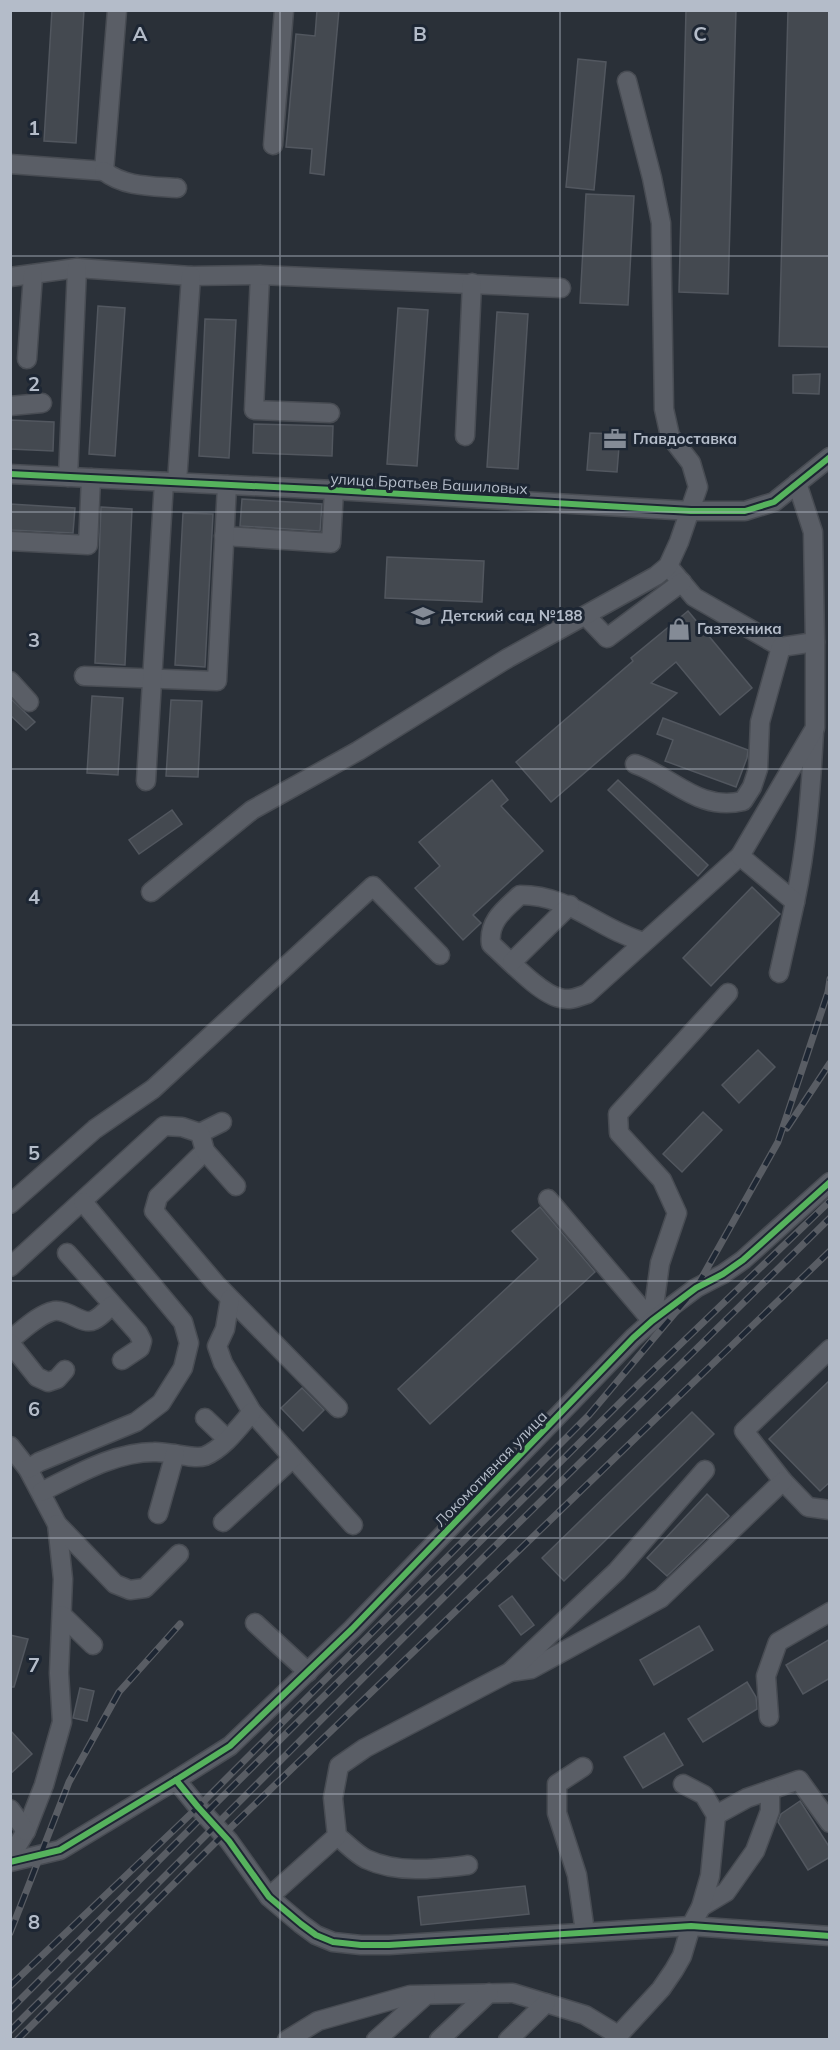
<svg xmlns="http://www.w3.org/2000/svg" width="840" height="2050" font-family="Mulish,sans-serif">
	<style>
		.building { fill: #444950; stroke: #52575f; stroke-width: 1.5 }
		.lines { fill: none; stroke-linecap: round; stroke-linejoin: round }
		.minor-casing { stroke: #484c53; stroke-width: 21 }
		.minor { stroke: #5a5e66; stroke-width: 18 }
		.rail-casing { stroke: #595d64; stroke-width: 7 }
		.rail { stroke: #1d2633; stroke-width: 4.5; stroke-dasharray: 14; stroke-linecap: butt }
		.cycleway-casing { stroke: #1d2633; stroke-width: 10 }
		.cycleway { stroke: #56b35d; stroke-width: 6 }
		.grid { fill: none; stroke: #b4bcc9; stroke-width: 1.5; stroke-opacity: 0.55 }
		.labels { text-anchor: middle; stroke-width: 6; stroke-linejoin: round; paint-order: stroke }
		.poi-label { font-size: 15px; font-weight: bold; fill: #b4bcc9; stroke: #1d2633; text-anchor: start }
		.street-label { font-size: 15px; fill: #b4bcc9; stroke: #1d2633 }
		.grid-label { font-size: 20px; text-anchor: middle; font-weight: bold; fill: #b4bcc9; stroke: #1d2633; stroke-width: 6; stroke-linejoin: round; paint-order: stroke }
	</style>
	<rect width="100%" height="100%" fill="#2a3038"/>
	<!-- building -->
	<g class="building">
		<polygon points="52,10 84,10 76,143 44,141"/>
		<polygon points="317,10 339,10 324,175 310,173 312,149 286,147 296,34 315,36"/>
		<polygon points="686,10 736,10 728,294 679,292"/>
		<polygon points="788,10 830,10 830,347 779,346"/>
		<polygon points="578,59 606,62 594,190 566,187"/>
		<polygon points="586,194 634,196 628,305 580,303"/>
		<polygon points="98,306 125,308 115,456 89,454"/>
		<polygon points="398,308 428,310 417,466 387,464"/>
		<polygon points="497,312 528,314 518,469 487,467"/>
		<polygon points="205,319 236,320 229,458 199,456"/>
		<polygon points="820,374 819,394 793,393 793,375"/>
		<polygon points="10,420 54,422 53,451 10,449"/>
		<polygon points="254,424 333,426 332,456 253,453"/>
		<polygon points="590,433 620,434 617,472 587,470"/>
		<polygon points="242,499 322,504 320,531 240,526"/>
		<polygon points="10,504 75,508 73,533 10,530"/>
		<polygon points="101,507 132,509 125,665 95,663"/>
		<polygon points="183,513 213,514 205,667 175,665"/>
		<polygon points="387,557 484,561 482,602 385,598"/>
		<polygon points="688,611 752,688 720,715 676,662 651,683 677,693 551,802 516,762 633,661 631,658"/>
		<polygon points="92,696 123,698 118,775 87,773"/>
		<polygon points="10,698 35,722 26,730 10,715"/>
		<polygon points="171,700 202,701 198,777 166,776"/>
		<polygon points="663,718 748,750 747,758 736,787 665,761 673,740 657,734"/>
		<polygon points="492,780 508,800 501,806 543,851 473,915 481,923 463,940 415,888 440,866 419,842"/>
		<polygon points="618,780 708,865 698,876 608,790"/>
		<polygon points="172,810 182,824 139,854 129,840"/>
		<polygon points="752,887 780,914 711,986 683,958"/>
		<polygon points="758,1050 775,1067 739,1103 722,1085"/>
		<polygon points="703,1112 722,1130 682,1172 663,1154"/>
		<polygon points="540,1207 595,1272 430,1424 398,1389 538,1259 512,1231"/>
		<polygon points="830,1380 830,1482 820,1491 769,1439"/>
		<polygon points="302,1388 324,1410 303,1431 281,1408"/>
		<polygon points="692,1412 714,1434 564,1581 542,1558"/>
		<polygon points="707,1494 729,1516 667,1576 647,1558"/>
		<polygon points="512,1596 534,1625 521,1635 499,1606"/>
		<polygon points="699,1626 713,1650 654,1685 640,1660"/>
		<polygon points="10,1635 28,1639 14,1687 10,1687"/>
		<polygon points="830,1639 830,1678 803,1694 786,1665"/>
		<polygon points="747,1682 756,1697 757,1709 703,1742 688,1719"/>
		<polygon points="80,1688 94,1691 87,1721 73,1718"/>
		<polygon points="10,1730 32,1754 10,1774"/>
		<polygon points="664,1733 683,1765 643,1788 624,1757"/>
		<polygon points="800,1801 830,1848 830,1857 808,1870 778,1822 781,1814"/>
		<polygon points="525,1886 529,1914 421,1925 418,1897"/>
	</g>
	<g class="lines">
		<!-- minor casing -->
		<g class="minor-casing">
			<g id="minor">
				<polyline points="273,145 284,10"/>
				<polyline points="10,164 104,171 117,10"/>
				<path d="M104,171c20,16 48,15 73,17"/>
				<polyline points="260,275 254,410 330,413"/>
				<polyline points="10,277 77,268 191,276 260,275 561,288"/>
				<polyline points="27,359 33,275"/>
				<polyline points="10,406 42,403"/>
				<polyline points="465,436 472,283"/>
				<polyline points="10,474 334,490 691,511 745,511 774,502 830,457"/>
				<polyline points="68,477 77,268"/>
				<polyline points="177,482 191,276"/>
				<polyline points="224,536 331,543 334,490"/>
				<polyline points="10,541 88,545 91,478"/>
				<polyline points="668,566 694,597 781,647 815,642"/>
				<polyline points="586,616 607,638 682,582"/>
				<polyline points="84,676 217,681 227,485"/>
				<polyline points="10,681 29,702"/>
				<path d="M635,764c38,13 64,48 108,37l9,-14 6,-18 2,-47 21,-75"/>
				<polyline points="146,781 164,482"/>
				<polyline points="151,892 252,810 358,751 508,658 656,576 668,566 679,542 698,487 691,463 670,436 664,409 661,223 652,178 627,81"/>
				<path d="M795,902c12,-57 16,-113 19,-171"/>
				<path d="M644,942c-46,-13 -73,-47 -124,-47 -15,14 -32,26 -29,49 16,14 49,50 69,54 10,3 18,-1 27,-4l153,-138"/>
				<polyline points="512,962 570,905"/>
				<polyline points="779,973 795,902 740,856 815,728 815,642 813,532 797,483"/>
				<polyline points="200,1133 222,1122"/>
				<polyline points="205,1151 158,1197 154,1211 216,1284 338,1408"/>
				<polyline points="548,1199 652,1321 660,1263 677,1213 662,1180 619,1133 618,1114 728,993"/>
				<polyline points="10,1204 95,1129 153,1089 373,886 440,955"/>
				<polyline points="67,1253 138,1333 142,1341 140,1348 122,1360"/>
				<polyline points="10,1267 164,1126 182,1127 200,1133 205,1151 236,1186"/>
				<polyline points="230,1299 225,1329 217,1346 223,1363 252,1412 353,1525"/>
				<path d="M10,1340c13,-10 29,-26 44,-29 14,-2 29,15 40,9 7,-3 13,-11 18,-15"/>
				<polyline points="10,1343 37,1377 48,1382 57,1379 65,1370"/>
				<polyline points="830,1349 744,1431 783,1481 808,1507 830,1510"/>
				<polyline points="205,1418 227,1439"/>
				<polyline points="10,1446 28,1469 57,1524 63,1579 59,1673 62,1722 44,1785 26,1831 10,1858"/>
				<polyline points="28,1469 39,1462 136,1422 161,1403 183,1368 189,1343 183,1322 83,1202"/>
				<path d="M41,1492c35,-17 73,-40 113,-40 14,-1 39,8 51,4 19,-8 34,-29 47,-44"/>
				<polyline points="158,1514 175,1454"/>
				<polyline points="223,1522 293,1458"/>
				<polyline points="57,1524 115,1584 130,1590 145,1588 179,1554"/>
				<polyline points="62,1615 93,1645"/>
				<polyline points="255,1623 308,1672"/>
				<polyline points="510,1672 531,1669 661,1598 783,1481"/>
				<polyline points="769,1717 766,1676 778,1642 830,1612"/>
				<polyline points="583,1767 557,1784 557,1813 577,1875 585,1932"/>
				<polyline points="176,1780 198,1807 229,1841 269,1897 301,1924 316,1935 333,1942 361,1945 389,1945 691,1926 830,1936"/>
				<polyline points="10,1809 26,1831"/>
				<polyline points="716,1815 747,1798 799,1780 830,1823"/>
				<path d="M337,1836c9,7 19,18 29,23 32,15 69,10 102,6"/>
				<polyline points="10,1862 60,1850 176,1780 230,1746 352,1629 633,1338 652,1321 696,1288 723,1274 743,1260 830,1182"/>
				<polyline points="269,1897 337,1836 333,1798 339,1766 365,1748 510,1672 617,1571 705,1470"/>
				<polyline points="701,1907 726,1892 755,1851 770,1811 770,1790"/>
				<polyline points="287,2040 318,2021 410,1995 513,1993 585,2015 618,2035"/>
				<polyline points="376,2040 426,1995"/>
				<polyline points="439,2040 489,1993"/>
				<polyline points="508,2040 546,2003"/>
				<polyline points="614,2040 661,1989 674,1970 682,1956 691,1926 701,1907 710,1876 716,1815 704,1795 683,1784"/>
			</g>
		</g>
		<!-- minor -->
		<use href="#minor" class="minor"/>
		<!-- rail casing -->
		<g class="rail-casing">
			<g id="rail">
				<polyline points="787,1128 830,1063"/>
				<polyline points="10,1933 69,1782 119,1692 180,1624"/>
				<polyline points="10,1986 198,1807 589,1415 696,1288 778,1142 828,992 830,979"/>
				<polyline points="10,2010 204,1815 642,1381 830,1201"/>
				<polyline points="10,2031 486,1555 830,1218"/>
				<polyline points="17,2040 223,1835 830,1251"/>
			</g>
		</g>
		<!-- rail -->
		<use href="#rail" class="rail"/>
		<!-- cycleway casing -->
		<g class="cycleway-casing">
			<g id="cycleway">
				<polyline points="10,474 334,490 691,511 745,511 774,502 830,457"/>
				<polyline points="176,1780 198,1807 229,1841 269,1897 301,1924 316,1935 333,1942 361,1945 389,1945 691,1926 830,1936"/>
				<polyline points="10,1862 60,1850 176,1780 230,1746 352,1629 633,1338 652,1321 696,1288 723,1274 743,1260 830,1182"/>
			</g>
		</g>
		<!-- cycleway -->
		<use href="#cycleway" class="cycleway"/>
	</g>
	<!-- grid -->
	<path class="grid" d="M280,10v2030M560,10v2030M10,256h820M10,512h820M10,769h820M10,1025h820M10,1281h820M10,1538h820M10,1794h820"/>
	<!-- icons -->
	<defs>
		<g id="office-bare" transform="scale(1.8)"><path d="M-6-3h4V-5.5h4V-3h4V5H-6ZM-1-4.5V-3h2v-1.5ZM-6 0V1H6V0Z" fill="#848b96" stroke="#1d2633" stroke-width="2.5" paint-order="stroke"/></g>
		<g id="school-bare" transform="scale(1.8)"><path d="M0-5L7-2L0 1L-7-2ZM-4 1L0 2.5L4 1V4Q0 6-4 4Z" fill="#848b96" stroke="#1d2633" stroke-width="2.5" paint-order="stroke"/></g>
		<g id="shop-bare" transform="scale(1.8)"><path d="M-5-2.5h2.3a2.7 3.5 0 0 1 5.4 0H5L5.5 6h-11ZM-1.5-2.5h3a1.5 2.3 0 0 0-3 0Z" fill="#848b96" stroke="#1d2633" stroke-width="2.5" paint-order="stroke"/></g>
	</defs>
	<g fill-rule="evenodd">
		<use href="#office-bare" x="615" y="439"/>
		<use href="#school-bare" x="423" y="616"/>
		<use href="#shop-bare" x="679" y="629"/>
	</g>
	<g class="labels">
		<!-- poi labels -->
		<g class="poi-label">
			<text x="633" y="444">Главдоставка</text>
			<text x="441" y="621">Детский сад №188</text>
			<text x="697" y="634">Газтехника</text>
		</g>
		<!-- street labels -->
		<g class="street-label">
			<text transform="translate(429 484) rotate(3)" y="5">улица Братьев Башиловых</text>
			<text transform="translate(491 1469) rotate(-46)" y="5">Локомотивная улица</text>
		</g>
	</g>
	<g class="grid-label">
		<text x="140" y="41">A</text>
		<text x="420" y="41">B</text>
		<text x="700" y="41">C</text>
		<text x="34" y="135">1</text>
		<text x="34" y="391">2</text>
		<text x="34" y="647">3</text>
		<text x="34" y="904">4</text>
		<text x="34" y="1160">5</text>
		<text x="34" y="1416">6</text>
		<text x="34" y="1672">7</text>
		<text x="34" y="1929">8</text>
	</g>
	<!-- border -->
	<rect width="840" height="2050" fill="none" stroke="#b4bcc9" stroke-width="24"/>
</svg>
